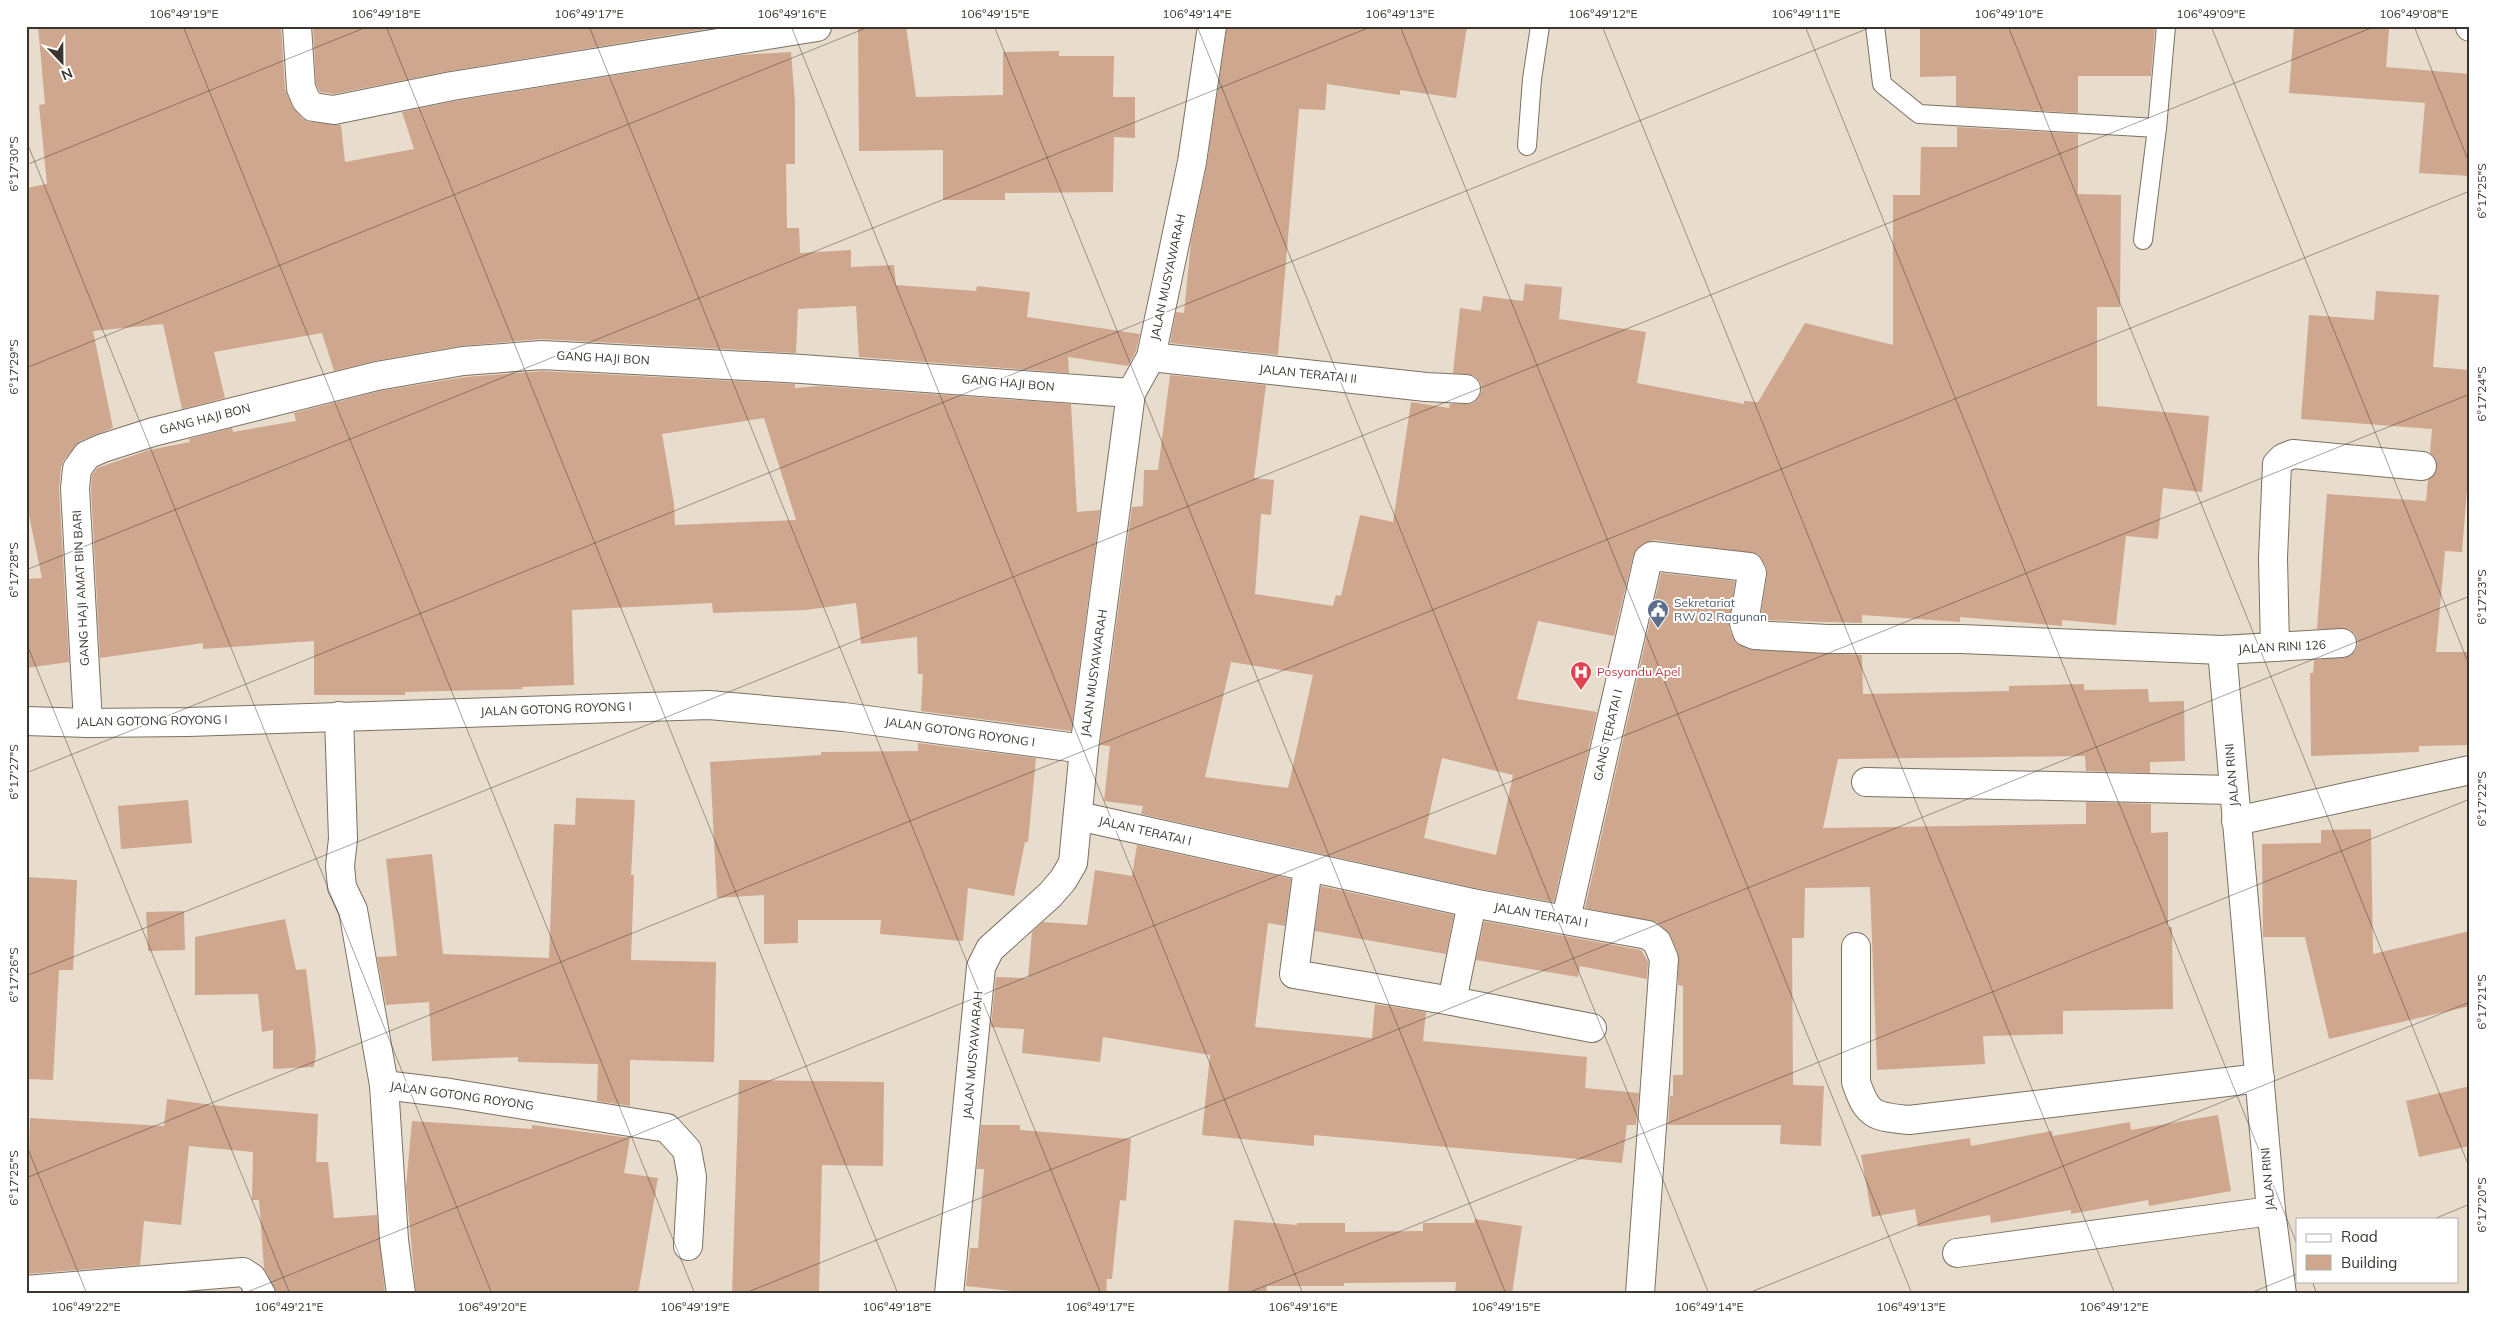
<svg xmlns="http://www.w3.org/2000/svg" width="2496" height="1320" font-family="Mulish,sans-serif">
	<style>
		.building { fill: #cfa68e; fill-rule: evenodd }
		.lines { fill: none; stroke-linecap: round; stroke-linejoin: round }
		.lane-casing { stroke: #7b7162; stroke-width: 20 }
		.street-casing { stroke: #7b7162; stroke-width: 30 }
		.lane { stroke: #fff; stroke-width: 18 }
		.street { stroke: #fff; stroke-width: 28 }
		.ticks { fill: none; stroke: #3a362f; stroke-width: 1; stroke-opacity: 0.45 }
		.labels { text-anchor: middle; stroke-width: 4; stroke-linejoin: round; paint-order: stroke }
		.street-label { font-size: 12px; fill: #3a362f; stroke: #fff }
		.service-label { font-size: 12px; fill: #4e5e75; stroke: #fff; text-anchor: start }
		.health-label { font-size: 12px; fill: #be3a42; stroke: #fff; text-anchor: start }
		.neatline { fill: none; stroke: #3a362f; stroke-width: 2 }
		.ticks-label { font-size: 12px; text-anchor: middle; fill: #3a362f }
	</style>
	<rect width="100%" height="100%" fill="#e8ddcc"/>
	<!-- building -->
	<g class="building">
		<polygon points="38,26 281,26 285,89 292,106 302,118 310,122 341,125 345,162 414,149 402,112 455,101 741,55 791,52 795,103 795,164 786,164 787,228 799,228 800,253 851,250 851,267 894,265 896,285 976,291 977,286 1030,292 1027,317 1140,334 1136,351 1128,366 1068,357 1069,373 859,357 856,306 798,309 796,353 541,339 460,346 374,361 334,371 322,333 214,352 225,398 182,409 163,324 93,331 113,428 80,441 64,460 61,467 59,489 69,662 26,668 26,579 42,578 26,501 26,188 47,184 39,105 45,104"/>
		<polygon points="313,26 724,26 450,71 334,94 320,92 316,84"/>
		<polygon points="858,26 906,26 916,97 1003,95 1003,52 1059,51 1059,56 1114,56 1113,97 1135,97 1135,138 1114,137 1113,192 1005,193 1005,200 943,200 943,150 859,151"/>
		<polygon points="1227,26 1467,26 1456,98 1400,90 1400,95 1327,84 1325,110 1299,109 1278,355 1170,343 1176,312 1184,313 1191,241 1207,164"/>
		<polygon points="1920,26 2155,26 2151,76 2078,76 2078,113 1956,106 1956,76 1920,77"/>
		<polygon points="2294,26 2389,29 2386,67 2470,74 2470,176 2419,173 2425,103 2289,93"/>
		<path d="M1957,127l121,7v60l43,1 -1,112h-23v99l112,10 -7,76 -39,-4 -5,51 -32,-3 -10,89 -54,-5v6l-102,-9v5l-98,-7v8l-102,-3 7,-45 -1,-9 -8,-12 -104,-14 -11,4 -10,12 -19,80 -76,-15 -21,78 80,13 -43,190 -79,-14 -334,-74 2,-8 -39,-5 6,-55 -10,-1 32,-238 11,-1 1,-36h14l12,-95 96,10 -12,93 20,2 -3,35 -10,-1 -6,80 78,12 3,-11 5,1 19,-81 33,7 18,-120 38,6 1,-4 23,-1 6,-6 3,-8 -2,-7 -5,-6 -22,-3 7,-65 21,3 2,-15 40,5 2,-17 37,3 -3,32 87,13 -9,51 107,21v-3l14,1 47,-79 88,22v-150h27l1,-48h36zM1231,662l82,13 -25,113 -83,-11zM1442,758l71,17 -17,80 -72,-17z"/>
		<polygon points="2376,291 2439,295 2433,367 2470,370 2470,452 2462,552 2445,551 2436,652 2470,652 2470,745 2419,746 2419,752 2311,756 2310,673 2313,673 2314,660 2350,656 2356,650 2358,643 2355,634 2349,629 2317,629 2327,494 2426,501 2428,480 2434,475 2437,468 2436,459 2430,453 2432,429 2301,419 2309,315 2374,320"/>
		<path d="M542,371l253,13v4l24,-2 252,18 6,108 23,-2 -29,221 -150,-20 2,-37h-5l-1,-37 -56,7 -5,-41 -50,7 -93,3 -1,-10 -140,7 2,75 -52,2 1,2 -118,3v3h-91v-54l-111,8v-6l-103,15 -9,-170 1,-13 5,-7 52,-18 41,-8 -1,-3 43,-11 1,4 63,-11 -2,-8 86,-22 85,-14zM764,418l32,102 -121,5 -1,-21 -12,-70z"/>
		<polygon points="1661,573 1735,581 1729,628 1735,642 1748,649 1862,655 1863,694 2009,691 2009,686 2084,684 2084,690 2148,689 2149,702 2184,701 2185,761 2150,762 2150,773 2086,771 2085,756 1838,759 1823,828 2086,824 2086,802 2151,804 2151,833 2168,832 2168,927 2172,927 2173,1009 2063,1011 2063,1034 1983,1036 1985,1064 1877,1070 1870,887 1805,888 1804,938 1792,938 1793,1085 1824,1086 1821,1146 1780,1144 1781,1125 1668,1125 1670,1096 1673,1096 1673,1075 1683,1075 1683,986 1678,985 1678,953 1671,936 1657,922 1585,908"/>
		<polygon points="918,743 1036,758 1028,842 1025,842 1014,896 968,888 963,941 880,934 881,920 798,920 798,943 764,944 764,895 717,898 710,762 821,755 821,752 918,751"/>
		<polygon points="576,798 635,800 631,875 634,875 631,960 716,962 714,1062 630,1060 630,1106 597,1101 598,1064 518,1062 518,1057 432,1061 429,1002 386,1005 377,957 397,956 386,859 432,854 443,954 549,958 554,824 575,825"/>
		<polygon points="188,800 192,843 121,849 118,806"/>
		<polygon points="2371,829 2373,954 2470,931 2470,1006 2329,1039 2305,937 2263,937 2262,844 2321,843 2321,830"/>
		<polygon points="1137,845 1291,879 1285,926 1268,923 1255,1027 1372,1038 1375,1004 1426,1012 1423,1041 1587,1057 1585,1088 1639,1093 1636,1125 1627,1125 1622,1163 1314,1135 1314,1146 1202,1135 1210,1055 1103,1037 1100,1062 1022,1053 1024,1029 991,1027 996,977 1028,978 1032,932 1043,922 1087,925 1095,870 1132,876"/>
		<polygon points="26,877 77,880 73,970 59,970 53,1080 26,1079"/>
		<polygon points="1321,886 1454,915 1446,954 1315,931"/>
		<polygon points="184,911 185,950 148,951 146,912"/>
		<polygon points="285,919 296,970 306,969 316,1051 314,1067 273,1069 273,1030 262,1032 258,994 195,995 195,937"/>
		<polygon points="1484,921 1641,950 1648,962 1647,979 1580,966 1578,977 1476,960"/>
		<polygon points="739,1080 884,1082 883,1166 822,1165 819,1294 732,1294"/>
		<polygon points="2470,1086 2470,1146 2419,1157 2406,1101"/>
		<polygon points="167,1099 221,1106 318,1114 316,1162 328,1162 334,1218 377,1215 385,1294 277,1294 264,1268 259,1200 252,1200 253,1152 189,1146 181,1225 144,1221 140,1265 26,1274 30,1118 164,1126"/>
		<polygon points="2218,1115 2231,1191 2149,1206 2148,1200 2071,1214 2071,1210 1991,1223 1990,1215 1918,1227 1915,1209 1872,1217 1861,1155 1970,1138 1971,1146 2052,1131 2053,1136 2130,1122 2131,1130"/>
		<polygon points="412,1121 532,1129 532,1125 630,1138 624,1173 658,1178 638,1294 416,1294 406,1187"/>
		<polygon points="981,1125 1020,1125 1020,1130 1131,1139 1126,1201 1120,1200 1112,1279 1107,1279 1106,1294 1039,1294 966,1286 970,1248 978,1248 984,1169 977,1169"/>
		<polygon points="1475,1219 1522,1226 1512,1294 1455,1294 1456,1282 1344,1283 1344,1286 1267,1286 1266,1294 1228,1294 1234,1220 1297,1225 1297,1223 1345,1223 1345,1232 1423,1231 1423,1223 1474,1223"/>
	</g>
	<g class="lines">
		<!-- lane casing -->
		<g class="lane-casing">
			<g id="lane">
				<polyline points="1875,26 1882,84 1919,114 2157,128"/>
				<polyline points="1527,146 1532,79 1540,26"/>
				<polyline points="2143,240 2157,128 2166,26"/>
			</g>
		</g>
		<!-- street casing -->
		<g class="street-casing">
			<g id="street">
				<polyline points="297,26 301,88 306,100 313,107 334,110 452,86 817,27"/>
				<polyline points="2470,26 2470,27"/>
				<polyline points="1151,357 1426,387 1466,389"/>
				<polyline points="2275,647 2273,558 2277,464 2283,458 2293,454 2422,466"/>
				<polyline points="2222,650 2271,1211 2282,1294"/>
				<polyline points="339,716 343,839 340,866 342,887 353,910 384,1085 450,1093 667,1128 687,1150 692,1177 688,1246"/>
				<polyline points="26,721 88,723 188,722 709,705 844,717 1084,749"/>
				<polyline points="88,723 75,488 77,469 87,455 103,448 153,432 377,376 463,361 542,355 802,369 1131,393"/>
				<polyline points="1866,782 2233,790"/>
				<polyline points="1078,816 1472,903 1648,935 1657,942 1664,959 1640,1294"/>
				<polyline points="2236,821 2470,770"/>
				<polyline points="1308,867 1294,974 1452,1001"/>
				<polyline points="1472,903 1452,1001 1592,1028"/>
				<polyline points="1566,919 1648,559 1652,556 1749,567 1752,573 1744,623 1747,632 1754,635 1827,639 1961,639 2222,650 2342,643"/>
				<path d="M1856,947v135c11,34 19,35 53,38l351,-42"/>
				<polyline points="384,1085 394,1240 401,1294"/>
				<polyline points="1957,1253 2271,1211"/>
				<polyline points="26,1290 243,1272 252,1278 261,1294"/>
				<polyline points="949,1294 981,967 990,949 1050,895 1063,880 1073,863 1084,749 1131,393 1151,357 1192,162 1212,26"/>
			</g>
		</g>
		<!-- lane -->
		<use href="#lane" class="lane"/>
		<!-- street -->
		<use href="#street" class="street"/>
	</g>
	<!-- ticks -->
	<path class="ticks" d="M183,26l512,1268M386,26l512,1268M589,26l512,1268M791,26l512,1268M994,26l512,1268M1197,26l512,1268M1400,26l512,1268M1602,26l513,1268M1805,26l492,1218M2008,26l462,1143M2211,26l259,641M2414,26l56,139M26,140l466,1154M26,165l343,-139M26,368l845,-342M26,570l1347,-544M26,642l264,652M26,773l1848,-747M26,976l2350,-950M26,1144l61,150M26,1178l2444,-987M2434,1219l36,-15M2312,1281l5,13M242,1294l2228,-900M743,1294l1727,-698M1245,1294l1225,-495M1746,1294l724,-292M2248,1294l49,-20"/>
	<!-- icons -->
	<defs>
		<g id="civic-pin" transform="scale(1.125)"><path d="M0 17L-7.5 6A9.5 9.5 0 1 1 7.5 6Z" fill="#5c6f8a" stroke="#fff"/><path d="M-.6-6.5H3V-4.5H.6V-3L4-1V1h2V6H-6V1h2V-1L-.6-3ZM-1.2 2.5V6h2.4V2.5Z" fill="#fff"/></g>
		<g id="hospital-pin" transform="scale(1.125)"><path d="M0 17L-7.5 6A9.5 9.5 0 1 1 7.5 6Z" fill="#e0444e" stroke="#fff"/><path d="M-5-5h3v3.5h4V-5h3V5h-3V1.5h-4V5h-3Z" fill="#fff"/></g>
	</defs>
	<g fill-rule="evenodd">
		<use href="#civic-pin" x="1658" y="610"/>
		<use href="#hospital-pin" x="1581" y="672"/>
	</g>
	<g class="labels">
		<!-- street labels -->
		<g class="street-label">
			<text transform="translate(1168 277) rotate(-78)" y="4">JALAN MUSYAWARAH</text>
			<text transform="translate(603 358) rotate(3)" y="4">GANG HAJI BON</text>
			<text transform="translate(1308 374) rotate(6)" y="4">JALAN TERATAI II</text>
			<text transform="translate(1008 383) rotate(5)" y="4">GANG HAJI BON</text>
			<text transform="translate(205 419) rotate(-14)" y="4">GANG HAJI BON</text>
			<text transform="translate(81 588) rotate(-93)" y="4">GANG HAJI AMAT BIN BARI</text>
			<text transform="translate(2282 647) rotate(-3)" y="4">JALAN RINI 126</text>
			<text transform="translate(1094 673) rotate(-82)" y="4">JALAN MUSYAWARAH</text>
			<text transform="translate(556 709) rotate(-2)" y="4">JALAN GOTONG ROYONG I</text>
			<text transform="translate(152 721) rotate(-1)" y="4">JALAN GOTONG ROYONG I</text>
			<text transform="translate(960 732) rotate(8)" y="4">JALAN GOTONG ROYONG I</text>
			<text transform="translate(1608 735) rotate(-77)" y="4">GANG TERATAI I</text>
			<text transform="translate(2232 775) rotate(-95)" y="4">JALAN RINI</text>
			<text transform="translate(1145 831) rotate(13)" y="4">JALAN TERATAI I</text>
			<text transform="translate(1541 915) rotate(10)" y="4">JALAN TERATAI I</text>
			<text transform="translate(973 1055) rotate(-85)" y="4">JALAN MUSYAWARAH</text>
			<text transform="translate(462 1096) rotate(8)" y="4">JALAN GOTONG ROYONG</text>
			<text transform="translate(2268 1179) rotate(-95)" y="4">JALAN RINI</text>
		</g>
		<!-- service labels -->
		<g class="service-label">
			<text x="1674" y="607">Sekretariat<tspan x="1674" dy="14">RW 02 Ragunan</tspan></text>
		</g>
		<!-- health labels -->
		<g class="health-label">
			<text x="1597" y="676">Posyandu Apel</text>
		</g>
	</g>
	<!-- border -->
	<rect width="2496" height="1320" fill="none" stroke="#ffffff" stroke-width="55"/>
	<!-- legend -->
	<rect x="2296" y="1218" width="162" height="65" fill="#ffffff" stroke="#b0afac"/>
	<rect x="2306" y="1234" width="25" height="8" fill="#ffffff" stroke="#b0afac"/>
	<text x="2341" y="1242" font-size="15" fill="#3a362f">Road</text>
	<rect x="2306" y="1255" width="25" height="15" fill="#cfa68e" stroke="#b0afac"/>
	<text x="2341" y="1268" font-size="15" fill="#3a362f">Building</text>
	<!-- north arrow -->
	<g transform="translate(62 62) rotate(158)" stroke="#ffffff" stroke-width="4" paint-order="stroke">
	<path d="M0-4L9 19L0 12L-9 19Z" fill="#3a362f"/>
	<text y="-8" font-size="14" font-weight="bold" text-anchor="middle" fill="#3a362f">N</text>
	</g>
	<rect x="28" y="28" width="2440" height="1264" class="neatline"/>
	<g class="ticks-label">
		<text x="184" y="18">106°49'19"E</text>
		<text x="386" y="18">106°49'18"E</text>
		<text x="589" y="18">106°49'17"E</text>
		<text x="792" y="18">106°49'16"E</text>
		<text x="995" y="18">106°49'15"E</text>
		<text x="1197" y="18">106°49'14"E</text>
		<text x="1400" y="18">106°49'13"E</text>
		<text x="1603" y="18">106°49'12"E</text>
		<text x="1806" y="18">106°49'11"E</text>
		<text x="2009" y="18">106°49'10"E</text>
		<text x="2211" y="18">106°49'09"E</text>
		<text x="2414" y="18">106°49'08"E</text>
		<text transform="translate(14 164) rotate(-90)" y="4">6°17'30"S</text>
		<text transform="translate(2482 191) rotate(-90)" y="4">6°17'25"S</text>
		<text transform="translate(14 367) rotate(-90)" y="4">6°17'29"S</text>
		<text transform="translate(2482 394) rotate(-90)" y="4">6°17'24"S</text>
		<text transform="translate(14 570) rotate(-90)" y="4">6°17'28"S</text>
		<text transform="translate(2482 597) rotate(-90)" y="4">6°17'23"S</text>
		<text transform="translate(14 772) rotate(-90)" y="4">6°17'27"S</text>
		<text transform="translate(2482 799) rotate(-90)" y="4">6°17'22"S</text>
		<text transform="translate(14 975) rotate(-90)" y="4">6°17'26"S</text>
		<text transform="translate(2482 1002) rotate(-90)" y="4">6°17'21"S</text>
		<text transform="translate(14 1178) rotate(-90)" y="4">6°17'25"S</text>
		<text transform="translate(2482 1205) rotate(-90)" y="4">6°17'20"S</text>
		<text x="86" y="1311">106°49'22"E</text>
		<text x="289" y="1311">106°49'21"E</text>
		<text x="492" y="1311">106°49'20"E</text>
		<text x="695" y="1311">106°49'19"E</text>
		<text x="897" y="1311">106°49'18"E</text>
		<text x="1100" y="1311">106°49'17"E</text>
		<text x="1303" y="1311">106°49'16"E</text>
		<text x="1506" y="1311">106°49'15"E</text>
		<text x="1709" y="1311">106°49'14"E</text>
		<text x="1911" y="1311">106°49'13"E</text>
		<text x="2114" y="1311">106°49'12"E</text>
	</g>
</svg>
